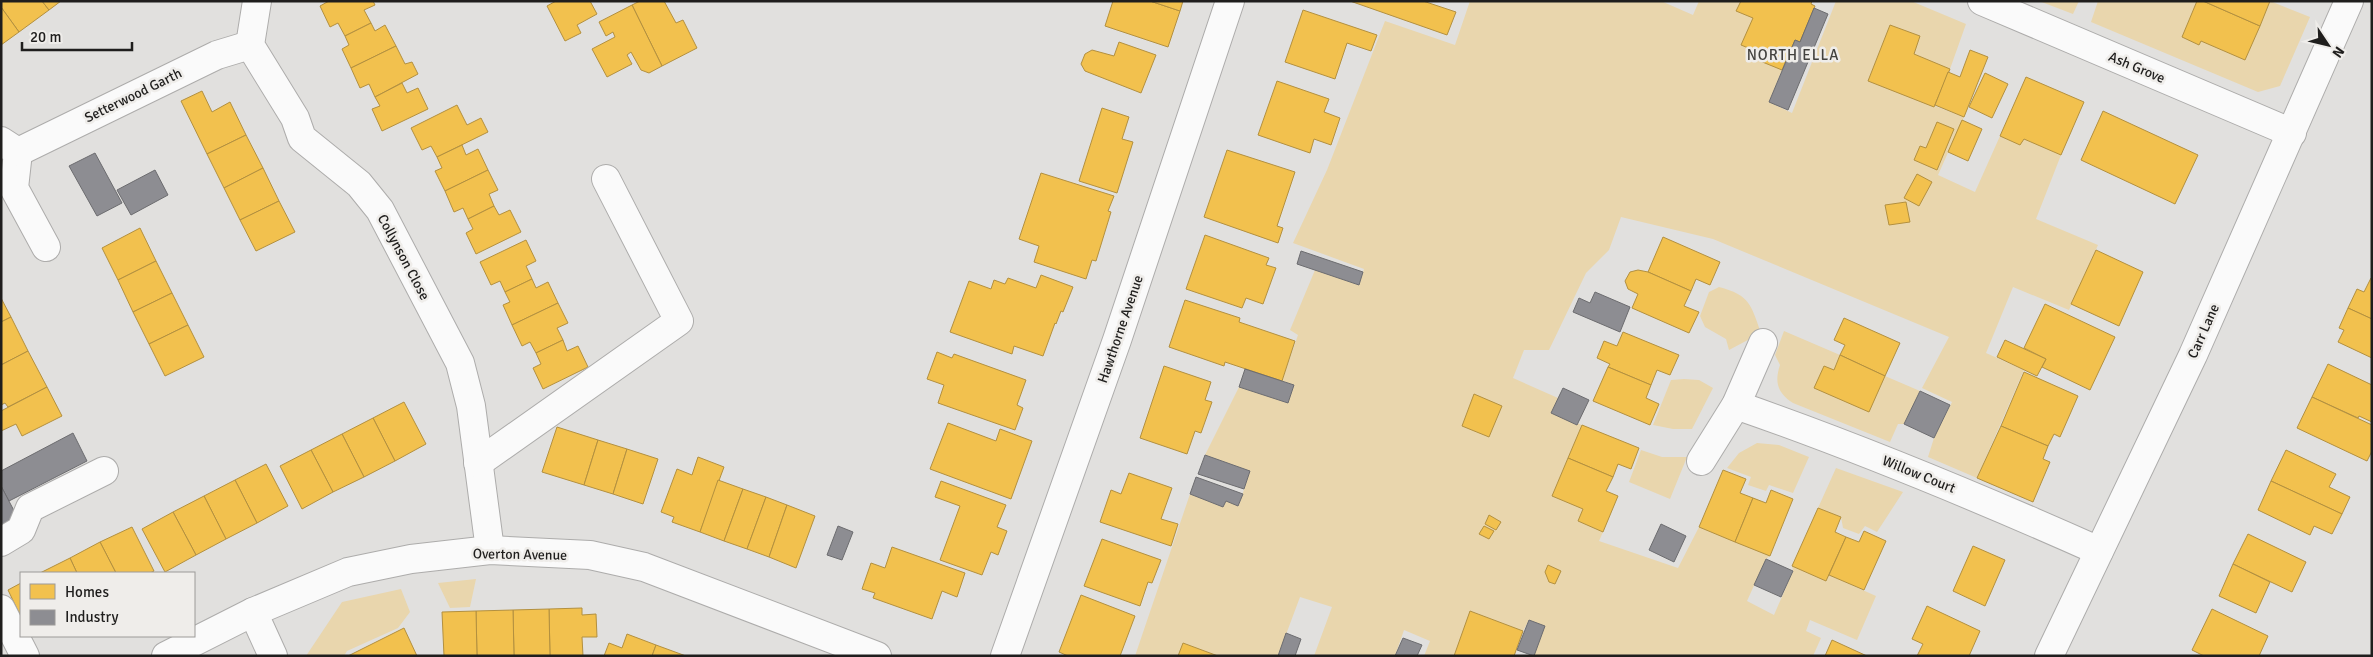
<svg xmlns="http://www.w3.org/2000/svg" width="2373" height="657" font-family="Signika,sans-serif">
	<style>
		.green { fill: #e9d6ad; fill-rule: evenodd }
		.homes { fill: #f2c14e; stroke: #b3903f }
		.industry { fill: #8d8d92; stroke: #6c6c6f }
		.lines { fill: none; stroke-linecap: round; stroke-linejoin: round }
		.minor-casing { stroke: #adacab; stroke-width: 30 }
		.minor { stroke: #fafafa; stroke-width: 28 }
		.labels { text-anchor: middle; stroke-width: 5; stroke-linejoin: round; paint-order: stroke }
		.street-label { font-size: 14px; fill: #1f1e1d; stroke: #efedea }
		.neighbourhood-label { font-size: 15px; letter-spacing: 1px; fill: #42413e; stroke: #efedea }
	</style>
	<rect width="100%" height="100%" fill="#e1e0de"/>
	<!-- green -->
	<g class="green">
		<path d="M1470,1h191l32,14 6,-14h42l-4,10 16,7 -11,27 21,9 -3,7 22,9 -13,32 23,11 44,-112h75l55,23 -16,45 -36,-15 6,-18 -30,-11 -22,56 96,36 -26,58 37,17 25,-56 20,9 4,-6 37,16 -25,64 62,26 -29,65 -56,-23 -27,66 38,17 -47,108 -49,-21 6,-19 18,-36 -30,-14 27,-51 -236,-98 -92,-22 -12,33 -23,23 -37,77h-25l-11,28 45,20 -6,15 30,12 -30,71 31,13 -5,12 25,11 -4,9 79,27 21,-41 71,29 -4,3 -19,42 27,14 19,-44 -1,-5 34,15 3,-6 47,21 -19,44 -47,-20 -4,11 15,7 -8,18h-279l10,-30 -15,-6 -6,11 -52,-20 -17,45h-30l6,-15 -26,-11 -9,26h-81l18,-49 -32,-10 -22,59h-60l-35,-13 -5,13h-43l55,-162 33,13 3,-6 13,4 11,-34 -45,-16 34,-68 49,16 6,-18 -12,-4 16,-46 -8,-5 25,-60 44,15 5,-16 -71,-26 34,-73 58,-149 70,24zM1474,395l28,11 -13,31 -27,-11z"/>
		<polygon points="2039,1 2079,1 2073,14"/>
		<polygon points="2098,1 2197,1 2182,37 2199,45 2201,41 2245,60 2270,1 2310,17 2280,86 2258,92 2091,22"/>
		<path d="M1719,287c31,8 32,18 42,46l-32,17 -3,-11 -21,-12 -5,-11 9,-24z"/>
		<path d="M1784,331l56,24 -6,15 -10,-4 -9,22 54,23 16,-35 35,15 -16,33h-6l-8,18 -97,-39c-15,-10 -19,-20 -13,-38l-5,-10z"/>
		<polygon points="1684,379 1699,380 1713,388 1692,429 1673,429 1653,425 1671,380"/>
		<polygon points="1757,443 1779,445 1809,457 1793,493 1769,485 1766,491 1748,485 1751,477 1727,468 1739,453"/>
		<polygon points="1641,450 1662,457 1687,457 1670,499 1629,482"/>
		<polygon points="1836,468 1903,492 1877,532 1865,526 1859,534 1843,528 1841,517 1818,508"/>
		<polygon points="476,579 470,607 450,608 438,583"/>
		<polygon points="401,589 410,612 398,628 347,651 344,656 306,656 342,602"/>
	</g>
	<!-- homes -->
	<g class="homes">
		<polygon points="1,1 42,1 49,10 19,32 1,7"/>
		<polygon points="42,1 61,1 49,10"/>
		<polygon points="329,1 373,1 375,5 364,10 371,23 345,36 338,23 330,27 320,6"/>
		<polygon points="556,1 590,1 597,14 577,25 581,33 565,41 547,6"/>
		<polygon points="640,1 664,1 676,23 683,20 697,48 662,66 632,5"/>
		<polygon points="1113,1 1150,1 1180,11 1168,47 1105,26"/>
		<polygon points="1150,1 1183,1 1180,11"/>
		<polygon points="1350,1 1423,1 1456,12 1447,35"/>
		<polygon points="1741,1 1812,1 1811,4 1815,6 1800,42 1795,40 1782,70 1760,61 1763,54 1741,45 1753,18 1736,11"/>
		<polygon points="2197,1 2203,1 2260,26 2245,60 2201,41 2199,45 2182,37"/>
		<polygon points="2203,1 2270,1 2260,26"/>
		<polygon points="632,5 662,66 649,73 641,70 631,52 627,55 632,64 607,77 592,49 615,37 613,32 606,36 599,22"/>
		<polygon points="1,7 19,32 1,45"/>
		<polygon points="1303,10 1377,35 1371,51 1347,43 1335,79 1285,62"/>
		<polygon points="371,23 375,31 385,25 396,46 351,68 342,49 349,45 345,36"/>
		<polygon points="1890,25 1920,36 1914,54 1950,69 1934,107 1868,81"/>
		<polygon points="1119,42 1156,55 1141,93 1085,71 1081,64 1085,54 1092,50 1114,56"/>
		<polygon points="396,46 405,64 412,62 418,74 375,97 369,84 360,88 351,68"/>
		<polygon points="1970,50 1988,57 1964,117 1935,105 1948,72 1960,77"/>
		<polygon points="1985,73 2008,84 1992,118 1969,107"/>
		<polygon points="2026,77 2084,102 2061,155 2024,139 2020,145 2000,136"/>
		<polygon points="1277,81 1329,99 1324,112 1340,118 1331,145 1314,139 1310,153 1258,135"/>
		<polygon points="402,83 407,93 418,88 428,109 382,131 372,109 380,106 375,97"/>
		<polygon points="202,91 212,112 230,102 246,135 207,154 181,101"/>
		<polygon points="457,105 467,125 481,118 488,132 437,157 431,146 422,150 411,128"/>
		<polygon points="1102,108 1129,117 1122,139 1133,142 1117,193 1079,181"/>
		<polygon points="2103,111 2198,155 2175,204 2081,160"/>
		<polygon points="1962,120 1982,129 1968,161 1948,152"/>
		<polygon points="1937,122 1954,129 1937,170 1914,160 1920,146 1926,148"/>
		<polygon points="246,135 263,168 224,188 207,154"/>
		<polygon points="462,145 466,155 478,149 488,170 445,191 435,171 442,168 437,157"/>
		<polygon points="1227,150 1295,172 1277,226 1283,228 1278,243 1204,217"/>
		<polygon points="263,168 279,201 240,220 224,188"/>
		<polygon points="488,170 498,190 489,194 494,206 468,219 463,208 454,212 445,191"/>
		<polygon points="1041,173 1114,196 1108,211 1111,212 1096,261 1092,260 1086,279 1034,262 1039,246 1019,239"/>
		<polygon points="1917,174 1932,182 1919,206 1904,198"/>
		<polygon points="279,201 295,232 256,251 240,220"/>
		<polygon points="1906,202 1910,222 1889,225 1885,205"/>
		<polygon points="494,206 499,215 510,210 521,232 476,254 466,233 473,229 468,219"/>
		<polygon points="140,228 156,261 118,280 102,248"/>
		<polygon points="1205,235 1269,258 1266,265 1276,268 1263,304 1246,298 1242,308 1186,289"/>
		<polygon points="1663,237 1720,262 1710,285 1696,279 1691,291 1648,272"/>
		<polygon points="526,240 536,261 526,266 532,279 505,292 500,281 491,285 480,262"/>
		<polygon points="2096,250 2143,272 2119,326 2071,304"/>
		<polygon points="156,261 172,293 133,312 118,280"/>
		<polygon points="1638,270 1648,272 1691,291 1684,306 1699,312 1689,333 1632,308 1638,294 1628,289 1625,281 1630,272"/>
		<polygon points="1041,275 1073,287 1063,312 1061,311 1056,324 1055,323 1043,356 1014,346 1012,354 950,332 969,281 991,289 994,280 1005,284 1008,278 1036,288"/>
		<polygon points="2371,278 2372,278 2372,319 2348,308 2357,289 2364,292"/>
		<polygon points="532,279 536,288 548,282 558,303 512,325 503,305 510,302 505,292"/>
		<polygon points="172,293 188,325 149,344 133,312"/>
		<polygon points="1,298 11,317 1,322"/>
		<polygon points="1185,300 1240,318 1239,322 1295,341 1282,381 1225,362 1224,366 1169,347"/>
		<polygon points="558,303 568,323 557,328 563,340 536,353 530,342 522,346 512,325"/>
		<polygon points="2045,304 2115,337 2090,390 2042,367 2046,359 2024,348"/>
		<polygon points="2348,308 2372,319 2372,358 2338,342 2344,330 2339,328"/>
		<polygon points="11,317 28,351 1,365 1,322"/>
		<polygon points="1844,318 1900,343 1885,376 1840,355 1845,345 1834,340"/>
		<polygon points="188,325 204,357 165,376 149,344"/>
		<polygon points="1623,332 1679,355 1670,375 1657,370 1651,385 1608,367 1610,364 1597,358 1604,341 1617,346"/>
		<polygon points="563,340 567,351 578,346 588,367 543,389 533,368 541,364 536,353"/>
		<polygon points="2005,340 2046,359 2037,376 1997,357"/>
		<polygon points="28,351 47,387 8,407 5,403 1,405 1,365"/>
		<polygon points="937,352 952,358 954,354 1026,380 1017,405 1023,408 1015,430 938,403 944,385 927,379"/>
		<polygon points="1840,355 1885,376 1869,412 1814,388 1824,366 1834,370"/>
		<polygon points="2328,364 2372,385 2372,422 2359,416 2358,418 2312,397"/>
		<polygon points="1164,366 1211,382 1205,400 1212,402 1201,433 1195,431 1187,454 1140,438"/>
		<polygon points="1608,367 1651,385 1646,398 1659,404 1650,425 1593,401"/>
		<polygon points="2024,372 2078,396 2060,437 2054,434 2048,446 2001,426"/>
		<polygon points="47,387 62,416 22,436 16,424 1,431 1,411"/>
		<polygon points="1474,394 1502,406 1489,437 1462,426"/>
		<polygon points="2312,397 2372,425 2372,451 2367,461 2297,428"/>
		<polygon points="404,402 426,444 395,461 373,418"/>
		<polygon points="373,418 395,461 364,477 342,434"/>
		<polygon points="948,423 996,441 1000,429 1032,441 1011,499 930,469"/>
		<polygon points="1582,425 1639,448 1631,469 1618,464 1613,477 1568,458"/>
		<polygon points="2001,426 2048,446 2043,459 2050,462 2033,502 1977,478"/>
		<polygon points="557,427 598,440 584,485 542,472"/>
		<polygon points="342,434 364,477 333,492 311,450"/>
		<polygon points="598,440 627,449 613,494 584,485"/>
		<polygon points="627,449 658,459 643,504 613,494"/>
		<polygon points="311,450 333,492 302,509 280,466"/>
		<polygon points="2286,450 2336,474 2329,487 2350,497 2342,514 2271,481"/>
		<polygon points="698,457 724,467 700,532 672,522 674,517 661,512 677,469 692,475"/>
		<polygon points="1568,458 1613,477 1606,491 1618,496 1603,532 1578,521 1583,509 1552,496"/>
		<polygon points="266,464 288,506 257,523 235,480"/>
		<polygon points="1723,470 1746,479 1740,493 1753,498 1735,542 1699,527"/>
		<polygon points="1129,473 1172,488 1161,519 1178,524 1171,546 1100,522 1111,490 1121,494"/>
		<polygon points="235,480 257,523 226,539 204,496"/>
		<polygon points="718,480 743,489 724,541 700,532"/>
		<polygon points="941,481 1006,505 997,527 1007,531 998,555 991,552 982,575 940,560 960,506 935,497"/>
		<polygon points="2271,481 2342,514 2332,534 2314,526 2310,535 2258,510"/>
		<polygon points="743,489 766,497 747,549 724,541"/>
		<polygon points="1771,490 1793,499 1770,556 1735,542 1753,498 1766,503"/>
		<polygon points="204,496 226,539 196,555 173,512"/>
		<polygon points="766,497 787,505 769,557 747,549"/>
		<polygon points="787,505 815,516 796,568 769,557"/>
		<polygon points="1818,508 1841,517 1835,532 1846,537 1826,581 1792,566"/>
		<polygon points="173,512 196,555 165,572 142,529"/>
		<polygon points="1489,515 1501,522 1496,530 1485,524"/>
		<polygon points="1484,526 1494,531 1489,539 1479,534"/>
		<polygon points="132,527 154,571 150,573 116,573 100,542"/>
		<polygon points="1864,531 1886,541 1864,590 1829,575 1846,537 1859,542"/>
		<polygon points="2248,534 2306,562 2292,592 2233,564"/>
		<polygon points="1102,539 1161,560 1152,583 1148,582 1140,606 1084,586"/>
		<polygon points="100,542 116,573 77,573 70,558"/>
		<polygon points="1973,546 2005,560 1985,606 1953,591"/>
		<polygon points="892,547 965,573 957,597 942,591 932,619 873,598 875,593 862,589 871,563 885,568"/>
		<polygon points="70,558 77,573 40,573"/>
		<polygon points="2233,564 2270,582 2256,613 2219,596"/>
		<polygon points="1548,565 1561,571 1555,584 1549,582 1545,572"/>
		<polygon points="21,583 21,617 8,590"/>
		<polygon points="1081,595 1135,616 1120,656 1068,656 1059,652"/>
		<polygon points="1927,606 1980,631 1969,656 1917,656 1923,644 1912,639"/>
		<polygon points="582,608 582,615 596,614 597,637 582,637 583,656 550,656 549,609"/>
		<polygon points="549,609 550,656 514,656 513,610"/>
		<polygon points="2212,609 2268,636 2259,656 2204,656 2192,650"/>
		<polygon points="513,610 514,656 477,656 476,611"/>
		<polygon points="476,611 477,656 444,656 442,612"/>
		<polygon points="1470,611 1523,631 1514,656 1454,656"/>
		<polygon points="404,628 417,656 348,656"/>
		<polygon points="627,634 656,645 652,656 604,656 609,643 622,648"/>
		<polygon points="1832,640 1867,656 1825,656"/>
		<polygon points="1183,643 1218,656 1178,656"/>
		<polygon points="656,645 686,656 652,656"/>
	</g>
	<!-- industry -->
	<g class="industry">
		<polygon points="1814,8 1828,14 1788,110 1769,102 1795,40 1800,42"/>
		<polygon points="95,153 122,203 97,216 69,166"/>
		<polygon points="155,170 168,195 131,215 117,190"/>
		<polygon points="1301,251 1363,272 1359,285 1297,264"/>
		<polygon points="1595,292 1630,307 1620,332 1573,312 1579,298 1590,303"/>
		<polygon points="1245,369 1294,385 1288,403 1239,387"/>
		<polygon points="1563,388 1589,400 1577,425 1551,413"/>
		<polygon points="1920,391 1950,405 1934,438 1904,424"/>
		<polygon points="73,433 87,461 9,501 1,486 1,471"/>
		<polygon points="1205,455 1250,471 1244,489 1198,474"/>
		<polygon points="1196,477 1243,494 1238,506 1226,501 1223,507 1190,494"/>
		<polygon points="1,486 20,522 1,532"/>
		<polygon points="1661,524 1686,536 1674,562 1649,550"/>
		<polygon points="838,526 853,532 842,560 827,555"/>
		<polygon points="1766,559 1793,571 1781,597 1754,585"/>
		<polygon points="1529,620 1545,626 1534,656 1517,650"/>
		<polygon points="1286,633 1301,639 1295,656 1278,656"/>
		<polygon points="1403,638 1422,645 1417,656 1395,656"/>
	</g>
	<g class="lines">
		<!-- minor casing -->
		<g class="minor-casing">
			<g id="minor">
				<polyline points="257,1 250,45 295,118 302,138 359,184 380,210 460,363 471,406 490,550"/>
				<polyline points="1982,1 2292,133"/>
				<polyline points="1,141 18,152 14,188 46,247"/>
				<polyline points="18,152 217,55 250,45"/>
				<path d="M1736,405c124,43 244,93 363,146"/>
				<polyline points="1701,461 1736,405 1763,343"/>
				<polyline points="478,463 679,321 606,179"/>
				<polyline points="1,542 21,530 30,508 104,471"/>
				<polyline points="1,609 25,656"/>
				<polyline points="253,612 273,656"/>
				<polyline points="166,656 253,612 348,572 411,559 490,550 590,555 644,567 877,656"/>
				<polyline points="1005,656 1117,340 1230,1"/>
				<polyline points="2049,656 2193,355 2349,1"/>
			</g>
		</g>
		<!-- minor -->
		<use href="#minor" class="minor"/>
	</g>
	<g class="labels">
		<!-- street labels -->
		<g class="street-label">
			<text transform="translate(2137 67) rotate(23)" y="5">Ash Grove</text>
			<text transform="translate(133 95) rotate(-26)" y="5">Setterwood Garth</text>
			<text transform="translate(404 257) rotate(62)" y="5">Collynson Close</text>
			<text transform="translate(1120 329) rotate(-71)" y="5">Hawthorne Avenue</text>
			<text transform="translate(2203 331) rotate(-66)" y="5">Carr Lane</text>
			<text transform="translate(1919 474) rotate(22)" y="5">Willow Court</text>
			<text transform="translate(520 554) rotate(1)" y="5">Overton Avenue</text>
		</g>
		<!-- neighbourhood labels -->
		<g class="neighbourhood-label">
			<text x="1793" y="60">NORTH ELLA</text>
		</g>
	</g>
	<!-- border -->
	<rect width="2373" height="657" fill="none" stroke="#1f1e1d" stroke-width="5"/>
	<!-- legend -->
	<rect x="20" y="572" width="175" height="65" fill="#efedea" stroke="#9c9a98"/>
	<rect x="30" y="584" width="25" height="15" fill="#f2c14e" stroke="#9c9a98"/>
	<text x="65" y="597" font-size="15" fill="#1f1e1d">Homes</text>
	<rect x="30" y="610" width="25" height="15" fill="#8d8d92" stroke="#9c9a98"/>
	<text x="65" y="622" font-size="15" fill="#1f1e1d">Industry</text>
	<!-- north arrow -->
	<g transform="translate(2328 45) rotate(125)" stroke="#efedea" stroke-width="4" paint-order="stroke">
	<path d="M0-4L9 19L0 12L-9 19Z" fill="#1f1e1d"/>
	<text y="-8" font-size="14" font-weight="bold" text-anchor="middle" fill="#1f1e1d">N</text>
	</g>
	<!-- scale -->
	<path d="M22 42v8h110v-8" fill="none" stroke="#1f1e1d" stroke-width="2.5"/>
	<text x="30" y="42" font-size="15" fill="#1f1e1d" stroke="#efedea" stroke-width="4" paint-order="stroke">20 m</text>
</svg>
